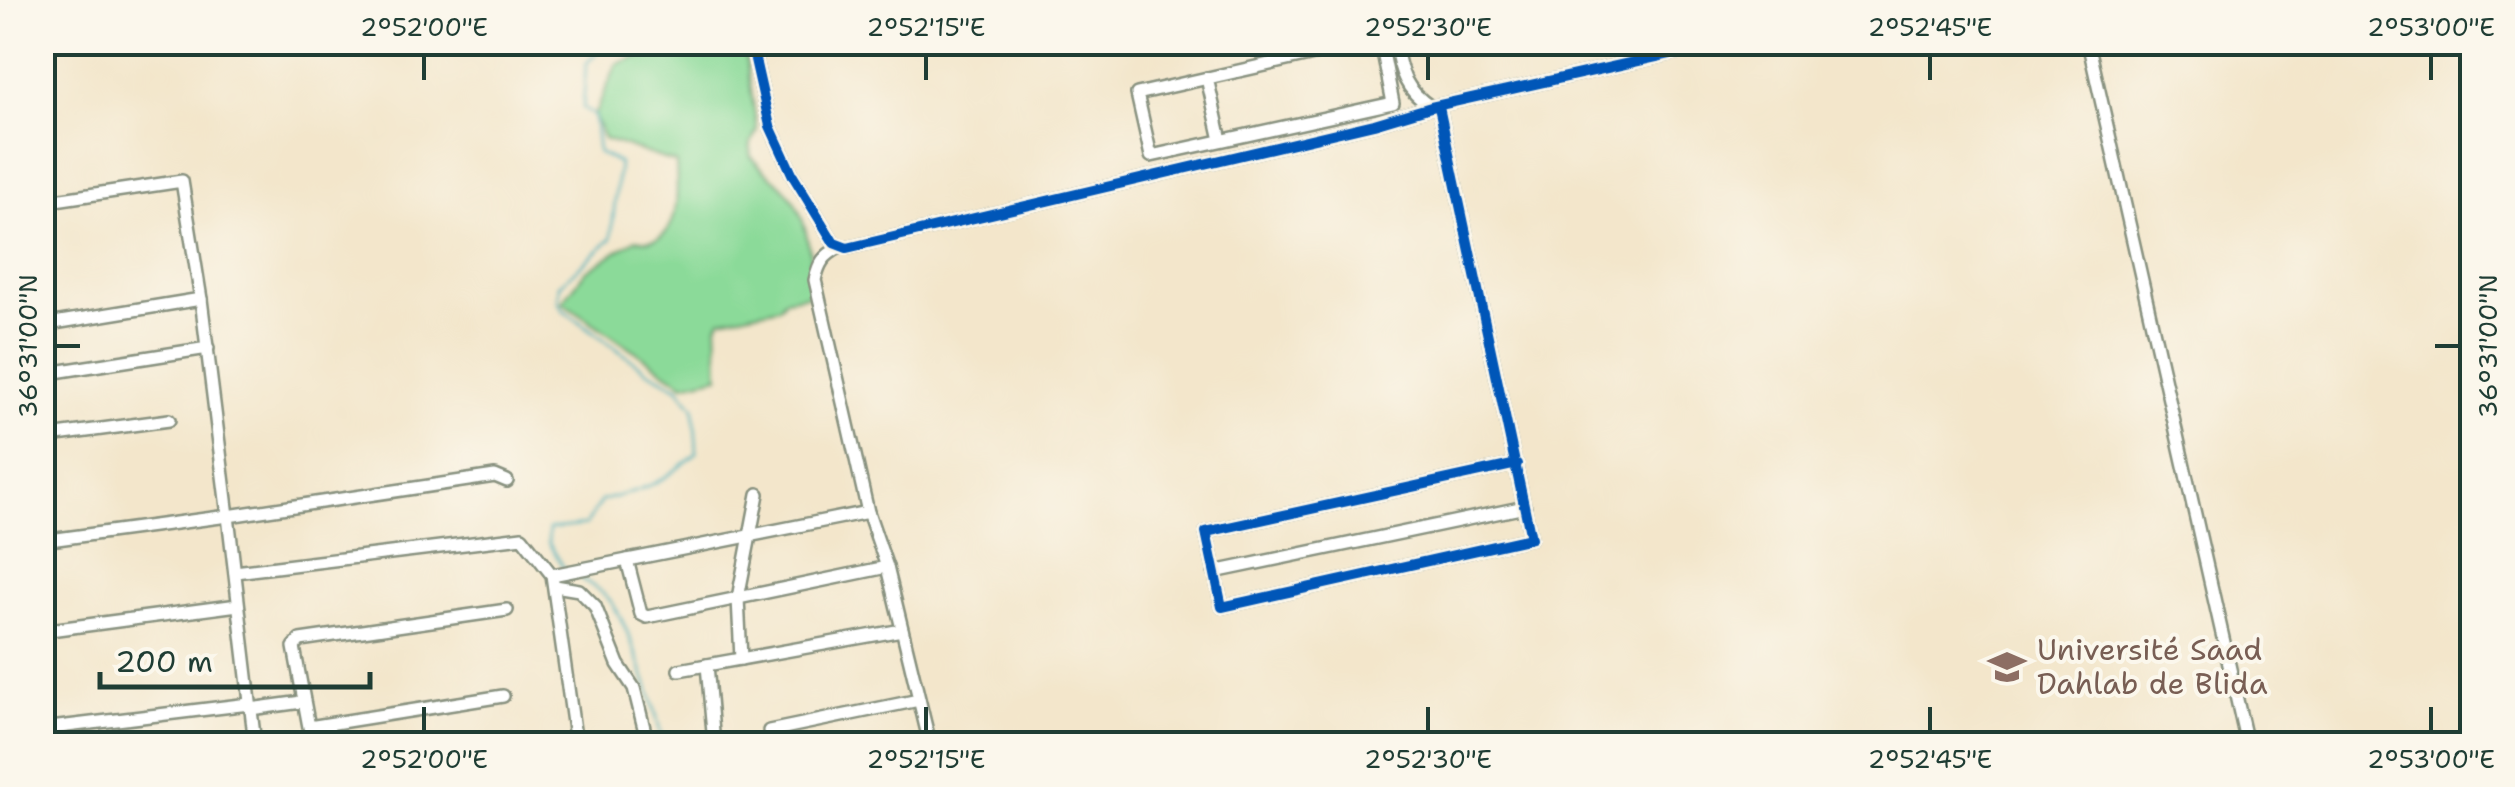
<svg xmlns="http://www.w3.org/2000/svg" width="2515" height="787" font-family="'Shantell Sans',sans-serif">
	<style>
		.green { fill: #8bda99; stroke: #558c66; stroke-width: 2.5 }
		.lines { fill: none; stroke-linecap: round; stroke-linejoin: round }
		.stream { stroke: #3dadb8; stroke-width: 2.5 }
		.minor-casing { stroke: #899280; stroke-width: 16 }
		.minor { stroke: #fff; stroke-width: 11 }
		.cycleway-casing { stroke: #fbf7ec; stroke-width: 16 }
		.cycleway { stroke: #0057b8; stroke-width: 10 }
		.ticks { fill: none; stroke: #1f3d34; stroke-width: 4 }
		.labels { text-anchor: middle; stroke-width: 8; stroke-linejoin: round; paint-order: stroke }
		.education-label { font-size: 30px; fill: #785e54; stroke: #fbf7ec; text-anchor: start }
		.neatline { fill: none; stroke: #1f3d34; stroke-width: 4 }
		.ticks-label { font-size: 25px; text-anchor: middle; fill: #1f3d34 }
	</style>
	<rect width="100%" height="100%" fill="#fbf7ec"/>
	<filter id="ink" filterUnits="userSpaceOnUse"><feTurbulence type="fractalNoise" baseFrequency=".01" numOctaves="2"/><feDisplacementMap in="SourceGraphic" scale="20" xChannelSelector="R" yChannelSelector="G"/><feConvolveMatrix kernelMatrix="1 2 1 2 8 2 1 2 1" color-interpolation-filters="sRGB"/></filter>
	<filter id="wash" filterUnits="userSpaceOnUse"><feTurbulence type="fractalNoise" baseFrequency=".0048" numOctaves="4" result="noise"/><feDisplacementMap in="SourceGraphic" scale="40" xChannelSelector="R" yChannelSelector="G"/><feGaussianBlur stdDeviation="2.25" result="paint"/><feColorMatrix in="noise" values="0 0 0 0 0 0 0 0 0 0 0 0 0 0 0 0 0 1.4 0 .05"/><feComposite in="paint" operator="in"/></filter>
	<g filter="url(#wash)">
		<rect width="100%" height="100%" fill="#f3e6cb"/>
		<!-- green -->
		<path class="green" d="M677,43h67l13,87 -6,13 -1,12c10,15 28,24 39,39 21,27 21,67 26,100l-30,5 -6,8 -58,12 -4,6 2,51 -35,8 -122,-82 23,-30 51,-33c46,11 42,-47 40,-76l-72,-24 -10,-23 23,-52z"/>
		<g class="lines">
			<!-- stream -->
			<g class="stream">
				<path d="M565,570l-17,-28 1,-13 37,-4 15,-24c49,-14 55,-14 96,-48l-3,-46 -16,-20 -32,-17 -83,-60 -5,-9 1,-16 52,-46 8,-76 -21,-10 -4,-37 -11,-8 3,-44 20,-22"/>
				<path d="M575,574c10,7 23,15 32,23 18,17 54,121 55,147"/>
			</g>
		</g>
	</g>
	<g filter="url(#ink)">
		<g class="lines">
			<!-- minor casing -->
			<g class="minor-casing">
				<g id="minor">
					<polyline points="751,42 770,126 793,176 834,243 847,248 1374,124 1431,107 1724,42"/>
					<polyline points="1367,42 1137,94 1151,156 1393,103 1381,42"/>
					<path d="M1395,42c5,30 10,48 36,65"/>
					<polyline points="2088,42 2247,744"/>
					<polyline points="1207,78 1221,140"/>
					<polyline points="1439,107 1531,538 1222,607 1206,532 1517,464"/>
					<polyline points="42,202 182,181 201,299 42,325"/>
					<path d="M840,247c-17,9 -21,16 -25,33l53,232 19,55 43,177"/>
					<polyline points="201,299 228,516 495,476 507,481"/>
					<polyline points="42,374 208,348"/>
					<polyline points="42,437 169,420"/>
					<polyline points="42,541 228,516 255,744"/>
					<polyline points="627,560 641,614 647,617 887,567"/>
					<polyline points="235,572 522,537 552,575 576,744"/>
					<polyline points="1214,572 1525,507"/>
					<polyline points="552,575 868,512"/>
					<polyline points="555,586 579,590 595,606 618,664 634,688 648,744"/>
					<polyline points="42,631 238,605"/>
					<polyline points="741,659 738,598 758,494"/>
					<polyline points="707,665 714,744"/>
					<polyline points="679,670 902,630"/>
					<polyline points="503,696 309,727 294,647 300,640 507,610"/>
					<polyline points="250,709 302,702"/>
					<polyline points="42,729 249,704"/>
					<polyline points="769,731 919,700"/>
				</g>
			</g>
			<!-- minor -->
			<use href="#minor" class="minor"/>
			<!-- cycleway casing -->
			<g class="cycleway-casing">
				<g id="cycleway">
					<polyline points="751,42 770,126 793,176 834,243 847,248 1374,124 1431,107 1724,42"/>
					<polyline points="1439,107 1531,538 1222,607 1206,532 1517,464"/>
				</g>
			</g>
			<!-- cycleway -->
			<use href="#cycleway" class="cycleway"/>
		</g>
	</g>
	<!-- ticks -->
	<path class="ticks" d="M424,55v25M926,55v25M1428,55v25M1930,55v25M2431,55v25M55,346h25M2435,346h25M424,707v25M926,707v25M1428,707v25M1930,707v25M2431,707v25"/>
	<!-- icons -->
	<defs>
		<g id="university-bare" transform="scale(3)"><path d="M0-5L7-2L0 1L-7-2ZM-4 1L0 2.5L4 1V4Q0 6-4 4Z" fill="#8d6e63" stroke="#fbf7ec" stroke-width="2.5" paint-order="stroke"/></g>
	</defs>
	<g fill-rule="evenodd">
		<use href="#university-bare" x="2007" y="667"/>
	</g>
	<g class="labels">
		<!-- education labels -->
		<g class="education-label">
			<text x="2037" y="660">Université Saad<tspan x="2037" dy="34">Dahlab de Blida</tspan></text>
		</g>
	</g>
	<!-- margin -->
	<rect width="2515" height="787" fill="none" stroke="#fbf7ec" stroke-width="110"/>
	<!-- scale -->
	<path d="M100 672v15h270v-15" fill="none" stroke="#1f3d34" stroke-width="5"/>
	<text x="115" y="672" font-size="30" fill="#1f3d34" stroke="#fbf7ec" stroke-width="8" paint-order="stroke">200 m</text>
	<rect x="55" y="55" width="2405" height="677" class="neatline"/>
	<g class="ticks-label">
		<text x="424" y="36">2°52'00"E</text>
		<text x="926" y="36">2°52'15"E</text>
		<text x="1428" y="36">2°52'30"E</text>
		<text x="1930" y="36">2°52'45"E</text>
		<text x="2431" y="36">2°53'00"E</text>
		<text transform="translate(28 346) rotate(-90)" y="9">36°31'00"N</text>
		<text transform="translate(2488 346) rotate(-90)" y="9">36°31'00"N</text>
		<text x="424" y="768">2°52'00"E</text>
		<text x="926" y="768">2°52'15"E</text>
		<text x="1428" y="768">2°52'30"E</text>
		<text x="1930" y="768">2°52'45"E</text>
		<text x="2431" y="768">2°53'00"E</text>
	</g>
</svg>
